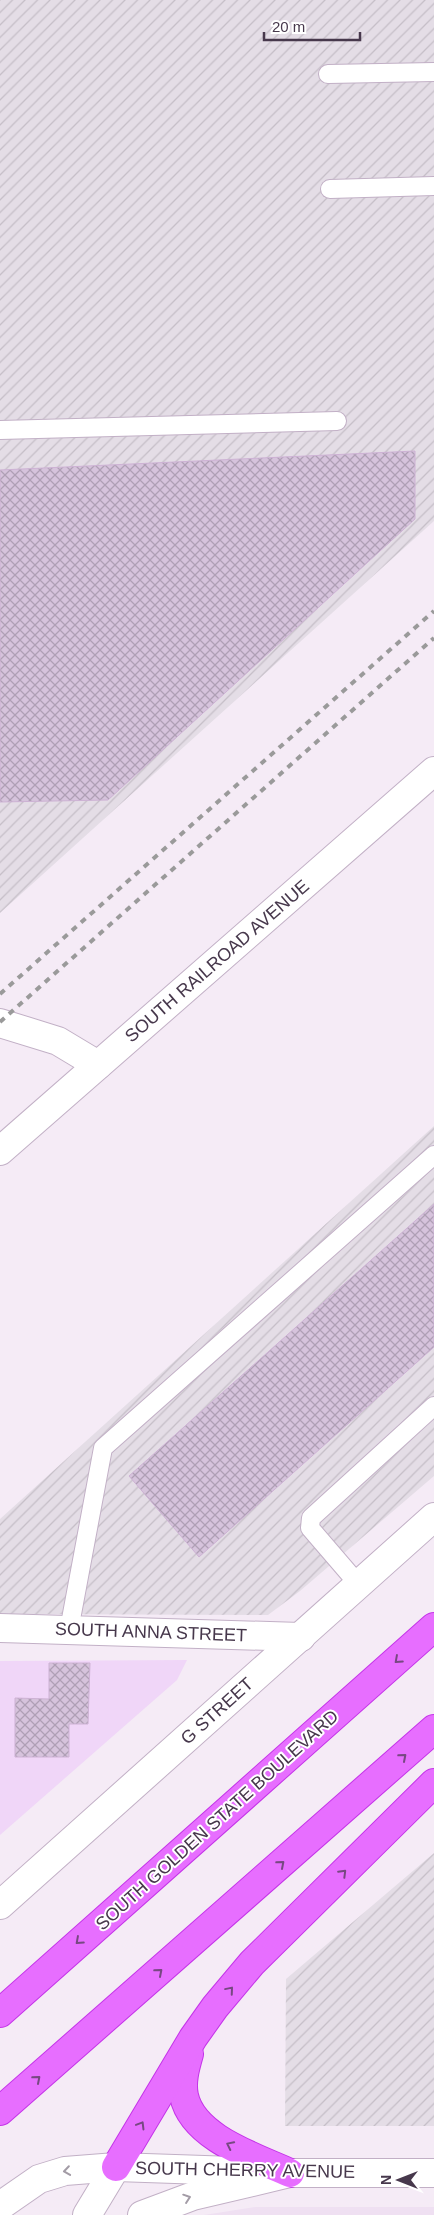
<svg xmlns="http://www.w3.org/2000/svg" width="434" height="2215" font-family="Helvetica,sans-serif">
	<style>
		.residential { fill: #efe0f2 }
		.commercial { fill: #f0d6f8 }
		.industrial { fill: url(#industrial-furrows) }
		.building { fill: url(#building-cross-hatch); stroke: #cdb2d4 }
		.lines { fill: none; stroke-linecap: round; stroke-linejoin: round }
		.service-casing { stroke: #c2b0c6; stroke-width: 20 }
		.minor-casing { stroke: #c2b0c6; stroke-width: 30 }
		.tertiary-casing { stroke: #c2b0c6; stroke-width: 30 }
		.motorway-casing { stroke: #c434e8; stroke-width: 30 }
		.service { stroke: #fff; stroke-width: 18 }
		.minor { stroke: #fff; stroke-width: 28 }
		.tertiary { stroke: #fff; stroke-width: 28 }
		.motorway { stroke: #e76eff; stroke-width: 28 }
		.rail { stroke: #9a9a9a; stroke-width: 4; stroke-dasharray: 6 6; stroke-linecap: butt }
		.oneway { stroke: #774882 }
		.oneway2 { stroke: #a39ca6 }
		.labels { text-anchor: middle; stroke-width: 4; stroke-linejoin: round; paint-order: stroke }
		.street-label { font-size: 18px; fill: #47384c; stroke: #fff }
	</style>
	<defs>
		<pattern id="industrial-furrows" width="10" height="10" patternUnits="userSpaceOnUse" patternTransform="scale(1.25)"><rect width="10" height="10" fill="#e4dde6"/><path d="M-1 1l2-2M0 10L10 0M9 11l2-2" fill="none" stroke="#c5bec7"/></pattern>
		<pattern id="building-cross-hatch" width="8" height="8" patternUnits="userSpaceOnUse" patternTransform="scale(1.25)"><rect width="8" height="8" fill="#d6c3dc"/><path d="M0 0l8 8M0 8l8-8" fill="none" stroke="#af9fb5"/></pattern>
	</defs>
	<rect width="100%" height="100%" fill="#f5ebf6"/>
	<!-- residential -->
	<polygon class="residential" points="255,2207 434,2207 434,2215 204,2215"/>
	<!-- commercial -->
	<polygon class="commercial" points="187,1660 177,1680 0,1835 0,1661"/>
	<!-- industrial -->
	<g class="industrial">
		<polygon points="0,0 434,0 434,521 0,913"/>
		<polygon points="434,1126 434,1476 300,1591 268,1615 0,1614 0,1519"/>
		<polygon points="434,1853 434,2126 285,2126 286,1979"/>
	</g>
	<!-- building -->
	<g class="building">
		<polygon points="415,451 415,519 108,800 0,802 0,470"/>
		<polygon points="434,1204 434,1347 199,1557 129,1476"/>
		<polygon points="49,1663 90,1663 88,1724 69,1724 69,1757 15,1757 15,1698 49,1699"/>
	</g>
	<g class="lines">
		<!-- service casing -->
		<g class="service-casing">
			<g id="service">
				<polyline points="328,74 434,72"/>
				<polyline points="330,189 434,186"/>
				<polyline points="0,430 337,421"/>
				<polyline points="359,1585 310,1528 311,1518 434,1406"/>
				<polyline points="69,1630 103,1448 434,1155"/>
			</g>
		</g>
		<!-- minor casing -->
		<g class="minor-casing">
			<g id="minor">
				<polyline points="0,1628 301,1637"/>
				<polyline points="0,2206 39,2179 65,2171 116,2167 290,2173 434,2173"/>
			</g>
		</g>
		<!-- tertiary casing -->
		<g class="tertiary-casing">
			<g id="tertiary">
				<polyline points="0,1023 58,1041 98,1065"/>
				<polyline points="0,1151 434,771"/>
				<polyline points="0,1905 434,1517"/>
				<polyline points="87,2215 116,2167"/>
				<polyline points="142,2215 193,2196 290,2173"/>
			</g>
		</g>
		<!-- motorway casing -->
		<g class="motorway-casing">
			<g id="motorway">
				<polyline points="0,2013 434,1627"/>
				<path d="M189,2054c-4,14 -8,28 -5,42 9,42 71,61 106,77"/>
				<polyline points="0,2111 434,1729"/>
				<polyline points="116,2167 193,2038 215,2007 252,1963 434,1783"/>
			</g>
		</g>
		<!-- service -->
		<use href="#service" class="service"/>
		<!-- minor -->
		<use href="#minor" class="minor"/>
		<!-- tertiary -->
		<use href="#tertiary" class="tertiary"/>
		<!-- motorway -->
		<use href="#motorway" class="motorway"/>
		<!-- rail -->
		<g class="rail">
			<polyline points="0,994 434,611"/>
			<polyline points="0,1022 434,638"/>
		</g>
	</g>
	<!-- one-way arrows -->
	<defs><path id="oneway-chevron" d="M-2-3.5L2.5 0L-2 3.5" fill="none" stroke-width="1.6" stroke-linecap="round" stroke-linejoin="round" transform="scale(1.25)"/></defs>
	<g class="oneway">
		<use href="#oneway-chevron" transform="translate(398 1660) rotate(138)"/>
		<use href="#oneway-chevron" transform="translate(403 1757) rotate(-41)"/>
		<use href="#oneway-chevron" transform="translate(281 1864) rotate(-41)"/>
		<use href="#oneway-chevron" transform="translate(343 1873) rotate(-45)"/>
		<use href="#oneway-chevron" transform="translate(79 1941) rotate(138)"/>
		<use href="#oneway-chevron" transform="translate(159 1972) rotate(-41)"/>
		<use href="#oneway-chevron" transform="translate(230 1990) rotate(-50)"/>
		<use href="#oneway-chevron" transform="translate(37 2079) rotate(-41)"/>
		<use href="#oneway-chevron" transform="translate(141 2125) rotate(-59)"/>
		<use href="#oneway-chevron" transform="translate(230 2145) rotate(-154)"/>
	</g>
	<g class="oneway2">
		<use href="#oneway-chevron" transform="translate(67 2171) rotate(172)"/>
		<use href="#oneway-chevron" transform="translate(187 2198) rotate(-19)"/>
	</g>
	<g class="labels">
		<!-- street labels -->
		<g class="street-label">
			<text transform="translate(217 961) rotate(-41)" y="6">SOUTH RAILROAD AVENUE</text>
			<text transform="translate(151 1632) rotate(2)" y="6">SOUTH ANNA STREET</text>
			<text transform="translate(217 1711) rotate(-42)" y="6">G STREET</text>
			<text transform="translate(217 1820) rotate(-42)" y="6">SOUTH GOLDEN STATE BOULEVARD</text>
			<text transform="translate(245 2170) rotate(1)" y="6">SOUTH CHERRY AVENUE</text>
		</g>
	</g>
	<!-- north arrow -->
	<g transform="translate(399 2180) rotate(270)" stroke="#ffffff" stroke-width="4" paint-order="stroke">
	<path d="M0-4L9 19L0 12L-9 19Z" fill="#47384c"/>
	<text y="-8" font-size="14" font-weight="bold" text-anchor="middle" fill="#47384c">N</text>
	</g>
	<!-- scale -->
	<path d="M264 32v8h96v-8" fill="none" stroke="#47384c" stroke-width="2.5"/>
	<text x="272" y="32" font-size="15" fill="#47384c" stroke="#ffffff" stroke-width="4" paint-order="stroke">20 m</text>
</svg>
